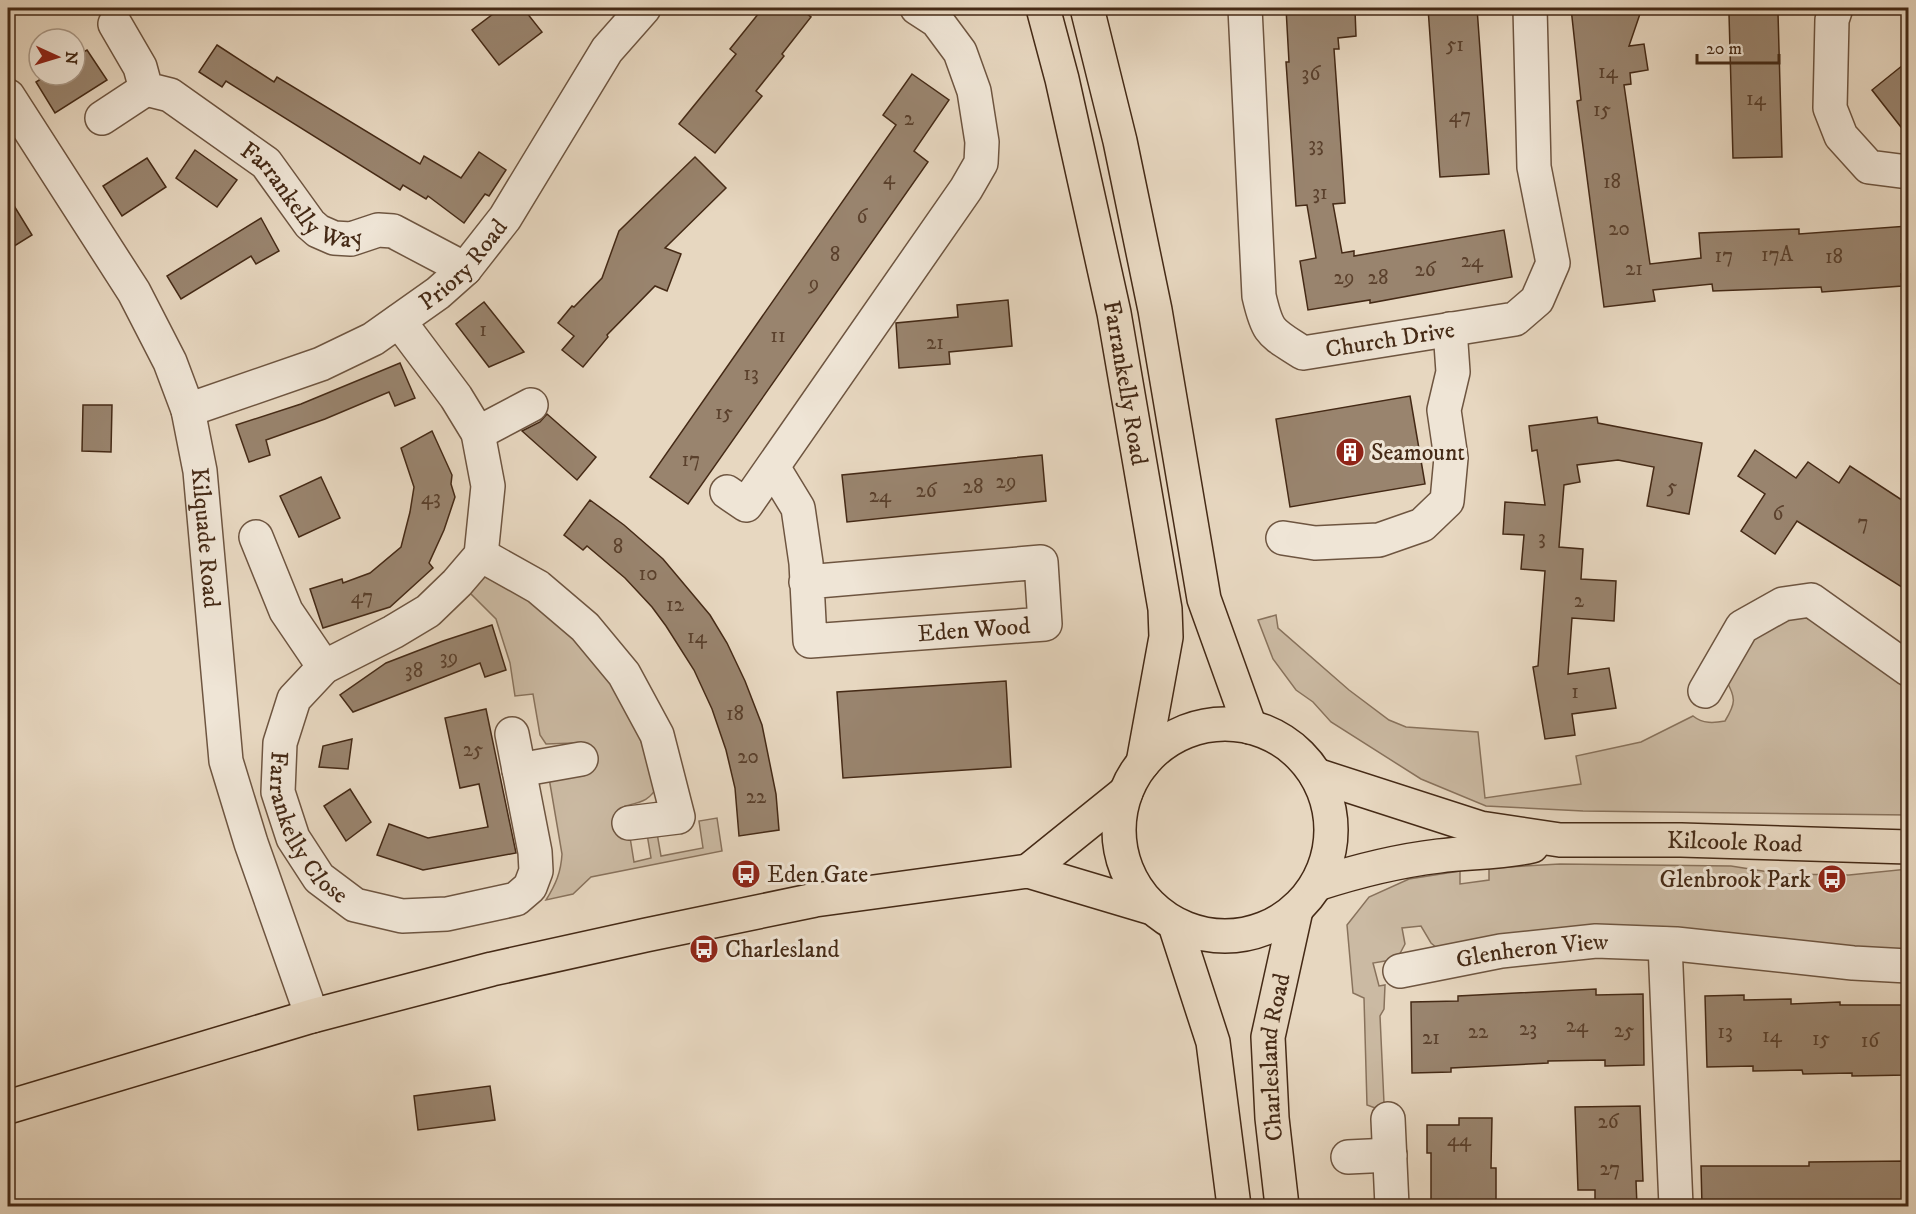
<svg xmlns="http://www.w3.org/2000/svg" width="1916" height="1214" font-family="'IM FELL DW Pica',serif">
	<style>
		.green { fill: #cbbaa3; stroke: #88725c; stroke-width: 1.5 }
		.building { fill: #99846e; stroke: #452a16; stroke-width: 1.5 }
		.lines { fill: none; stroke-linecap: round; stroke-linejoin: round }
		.minor-casing { stroke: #6e5540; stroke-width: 36 }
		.major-casing { stroke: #452a16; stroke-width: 36 }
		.minor { stroke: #efe5d6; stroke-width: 33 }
		.major { stroke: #e7d7c0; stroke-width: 33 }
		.labels { text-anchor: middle; stroke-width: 6; stroke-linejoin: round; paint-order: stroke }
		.number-label { font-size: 21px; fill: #5a402c }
		.street-label { font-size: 24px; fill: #452a16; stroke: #efe5d6 }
		.poi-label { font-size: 24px; fill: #452a16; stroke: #efe5d6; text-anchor: start }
	</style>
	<rect width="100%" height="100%" fill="#e7d7c0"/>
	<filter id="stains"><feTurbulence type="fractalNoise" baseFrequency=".00333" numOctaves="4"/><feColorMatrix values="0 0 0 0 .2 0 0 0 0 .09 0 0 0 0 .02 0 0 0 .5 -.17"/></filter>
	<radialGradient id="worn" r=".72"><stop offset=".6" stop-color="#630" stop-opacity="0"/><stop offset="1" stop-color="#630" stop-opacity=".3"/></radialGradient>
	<!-- green -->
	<g class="green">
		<path d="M490,571l82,61 40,49 26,51 14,43 6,10c-8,16 -17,17 -33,21l9,56 17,-4 -5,-30 11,5 4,23 42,-8 -4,-27 18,-3 5,33 -131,26 -18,17 -27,6c10,-16 15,-28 16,-46l-14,-82 30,-6 -4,-23 -28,1 -6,-9 -7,-41 -18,2 -5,-33 -14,-44 -29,-29z"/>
		<path d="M1276,615l2,13 71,62 40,30 17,7 72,5 7,66 96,-14 -5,-28 65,-14 52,-26c10,8 21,7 32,5 11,-18 11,-23 1,-41l24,-43 49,-22 17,7 92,57v136l-325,-4 -97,-5 -65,-27 -90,-57 -18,-20 -17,-12 -23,-31 -15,-39z"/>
		<polygon points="1560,864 1731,866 1782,874 1849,875 1908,869 1908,960 1437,948 1431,943 1421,926 1402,928 1405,944 1397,959 1373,963 1379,986 1385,985 1384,1009 1380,1016 1384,1103 1394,1115 1367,1105 1364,998 1353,993 1347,925 1369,897 1409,879 1460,871 1460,884 1489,880 1489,868"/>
	</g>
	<!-- building -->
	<g class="building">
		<polygon points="501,8 523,8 542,32 499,65 472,30"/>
		<polygon points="763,8 799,8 811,17 782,54 784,56 756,91 762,96 715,153 679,124 736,54 730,49"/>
		<polygon points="1286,8 1336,8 1336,11 1355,10 1356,36 1338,38 1339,49 1334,49 1345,203 1333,204 1342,253 1354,251 1354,256 1504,230 1512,277 1370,303 1370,300 1308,310 1300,261 1316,258 1307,205 1296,206 1286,62 1289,62"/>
		<polygon points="1428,8 1477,8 1489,174 1440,177"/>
		<polygon points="1571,8 1642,8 1629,46 1644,44 1648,70 1630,73 1631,84 1624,85 1650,264 1701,258 1699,233 1799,229 1799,234 1908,226 1908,273 1901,274 1902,286 1822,292 1821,287 1713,291 1712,284 1653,290 1655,301 1604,307 1577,101 1581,100"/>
		<polygon points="1778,13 1782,157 1733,158 1729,14"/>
		<polygon points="217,45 274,82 277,77 420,164 424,156 461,178 479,152 506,170 489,196 485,194 464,223 428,196 426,199 403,185 400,190 226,81 222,87 199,72"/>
		<polygon points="87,50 107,80 55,113 36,82 47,75 75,75 75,57"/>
		<polygon points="1908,61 1908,136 1872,90"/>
		<polygon points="912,74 949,100 914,151 928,162 688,504 650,477 896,125 883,115"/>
		<polygon points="195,150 237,180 217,207 176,178"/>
		<polygon points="695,157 726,188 665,248 681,254 667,291 655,286 607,335 608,337 583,367 562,350 574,336 558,323 572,306 574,307 602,278 619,231"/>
		<polygon points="147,158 166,187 122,216 103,186"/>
		<polygon points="8,196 32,235 8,250"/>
		<polygon points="261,218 279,251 256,264 251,256 181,299 167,276"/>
		<polygon points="1008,300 1012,346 949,352 950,364 899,368 896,323 958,317 957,305"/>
		<polygon points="484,302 524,352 489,367 456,324"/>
		<polygon points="400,363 415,398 395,406 389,392 325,419 266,440 270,455 249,462 236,425 301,404"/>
		<polygon points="1410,396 1425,484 1290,507 1276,419"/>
		<polygon points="83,405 112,405 111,452 82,451"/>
		<polygon points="547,414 596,457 577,480 522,431 540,422"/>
		<polygon points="1597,417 1598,423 1702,443 1689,514 1647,506 1654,467 1618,460 1577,465 1580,482 1564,485 1559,547 1583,549 1581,579 1616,581 1614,621 1572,618 1568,674 1609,668 1616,708 1572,714 1575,735 1545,739 1533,667 1538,666 1545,571 1521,569 1524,535 1503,534 1505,502 1545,505 1537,450 1532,451 1529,426"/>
		<polygon points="432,431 452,475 451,484 455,497 444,530 429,563 433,568 390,607 323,628 310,589 342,579 343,583 370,573 401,547 410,512 414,487 401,448"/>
		<polygon points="1755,450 1796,478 1808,462 1839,483 1850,466 1908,504 1908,591 1797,521 1775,554 1741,531 1765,494 1738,476"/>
		<polygon points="1042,455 1046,501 847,522 842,475"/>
		<polygon points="321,477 340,518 299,537 280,496"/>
		<polygon points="590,500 624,525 663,559 710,615 727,643 745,681 762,725 776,794 779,830 739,836 735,788 726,750 712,709 694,670 666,626 652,607 625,578 587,546 583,550 564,535"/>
		<polygon points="492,625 506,670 485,677 480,663 353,712 340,695 386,663 443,641"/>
		<polygon points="1006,681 1011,767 843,778 837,692"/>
		<polygon points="486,709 516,853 423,870 377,855 389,824 428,838 488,827 479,784 460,788 445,718"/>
		<polygon points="352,739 348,769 319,767 323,746"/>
		<polygon points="350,789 371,822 346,841 324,806"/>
		<polygon points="1596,989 1596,995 1643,994 1644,1065 1605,1066 1605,1060 1548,1061 1548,1063 1451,1068 1451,1072 1412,1073 1411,1002 1458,1001 1458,996"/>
		<polygon points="1744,995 1744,1000 1791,999 1791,1004 1840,1002 1840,1005 1908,1005 1908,1075 1852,1076 1852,1073 1803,1074 1802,1070 1753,1071 1753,1066 1707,1067 1705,996"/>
		<polygon points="490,1086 495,1120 418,1130 414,1096"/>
		<polygon points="1640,1106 1643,1181 1636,1181 1637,1206 1595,1206 1595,1190 1578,1190 1575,1107"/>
		<polygon points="1459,1118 1492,1118 1491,1168 1496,1168 1496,1203 1431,1203 1431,1153 1427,1153 1427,1125 1459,1125"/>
		<polygon points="1908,1161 1908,1203 1804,1204 1804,1206 1702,1206 1701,1166 1809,1166 1809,1162"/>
	</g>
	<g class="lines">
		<!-- minor casing -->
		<g class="minor-casing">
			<g id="minor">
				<path id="s1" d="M1245,8l14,288c9,39 12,36 44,57l212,-34 22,-19 16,-37 -19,-96 -4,-159"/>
				<polyline points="1836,8 1832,20 1830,108 1841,136 1869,167 1908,172"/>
				<path id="s2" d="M115,24l25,43 6,22 24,6 96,68 44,61 8,7 16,7 17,1 27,-9 15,1 72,38"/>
				<path id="s3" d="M8,96l126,196 36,70 18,48 12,61 26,290 25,82 61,173"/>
				<polyline points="102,118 146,89"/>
				<path id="s4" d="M399,321l57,76 22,36 10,53 -7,69 -24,28 -29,28 -35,21 -69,35 -30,32 -14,44 -2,49 15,46 26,40 36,27 47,11 45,-2 69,-15 14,-12 6,-16 -1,-19 -23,-118"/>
				<path id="s5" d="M188,410l133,-46 52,-25 65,-46 27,-24 40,-51 102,-168 37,-42"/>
				<polyline points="478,433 531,405"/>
				<path id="s6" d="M773,467l25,41 8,55 4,78 235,-17 -4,-62 -235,20"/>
				<polyline points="727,492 746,505 966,189 981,163 982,142 974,91 960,52 937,21 917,8"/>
				<polyline points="256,537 286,611 324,667"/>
				<polyline points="1283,538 1315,543 1379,540 1422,525 1447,501 1451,458 1444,410 1453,372 1450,329"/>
				<polyline points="481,555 538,587 585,627 624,674 657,735 678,817 629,823"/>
				<polyline points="1705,691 1742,627 1783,604 1811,600 1908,669"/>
				<polyline points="519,770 581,759"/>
				<polyline points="1665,944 1676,1206"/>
				<path id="s7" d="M1400,971l101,-20 95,-10 80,3 177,19 55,3"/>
				<polyline points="1388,1119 1392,1206"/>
				<polyline points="1348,1157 1390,1155"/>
			</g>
		</g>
		<!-- major casing -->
		<g class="major-casing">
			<g id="major">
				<path id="s8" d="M1043,8l19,71 52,234 51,296 1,28 -23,126"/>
				<polyline points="1087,8 1120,141 1155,310 1204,599 1250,727"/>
				<circle cx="1225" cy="830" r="106"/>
				<path id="s9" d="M1316,775l164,53 80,12h121l227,7"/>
				<polyline points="1028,871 1126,792"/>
				<path d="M1317,884c40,-13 80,-23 122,-28 31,-4 62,-3 93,-10"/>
				<polyline points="1175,925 1213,1042 1234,1206"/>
				<polyline points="8,1107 312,1016 492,969 646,935 815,900 1028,871 1152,908"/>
				<path id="s10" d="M1282,1206l-10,-88 -4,-81 28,-127"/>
			</g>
		</g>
		<!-- minor -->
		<use href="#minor" class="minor"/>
		<!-- major -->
		<use href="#major" class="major"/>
	</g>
	<!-- icons -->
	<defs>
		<g id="building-disc" transform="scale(1.5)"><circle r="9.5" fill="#8f2418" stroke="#efe5d6"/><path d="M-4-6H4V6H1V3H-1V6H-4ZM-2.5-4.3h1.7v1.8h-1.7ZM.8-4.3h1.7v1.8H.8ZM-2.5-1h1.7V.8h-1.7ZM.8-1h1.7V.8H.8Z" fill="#fff"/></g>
		<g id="bus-disc" transform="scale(1.5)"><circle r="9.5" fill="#8f2418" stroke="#efe5d6"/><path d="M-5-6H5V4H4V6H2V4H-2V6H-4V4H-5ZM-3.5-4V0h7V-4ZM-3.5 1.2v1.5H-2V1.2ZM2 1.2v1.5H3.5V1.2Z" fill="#fff"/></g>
	</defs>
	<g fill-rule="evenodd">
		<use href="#building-disc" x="1350" y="452"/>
		<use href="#bus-disc" x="746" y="874"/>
		<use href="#bus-disc" x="1832" y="879"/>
		<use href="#bus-disc" x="704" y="949"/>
	</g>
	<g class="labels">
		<!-- number labels -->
		<g class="number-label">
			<text x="1455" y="51">51</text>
			<text x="1608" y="78">14</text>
			<text x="1311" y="80">36</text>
			<text x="1756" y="105">14</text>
			<text x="1602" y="116">15</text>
			<text x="1460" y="122">47</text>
			<text x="909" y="125">2</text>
			<text x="1316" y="151">33</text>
			<text x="889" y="184">4</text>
			<text x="1612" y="188">18</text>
			<text x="1320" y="199">31</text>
			<text x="862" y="223">6</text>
			<text x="1619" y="235">20</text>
			<text x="835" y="261">8</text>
			<text x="1777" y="261">17A</text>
			<text x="1724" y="262">17</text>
			<text x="1834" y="263">18</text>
			<text x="1472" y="267">24</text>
			<text x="1634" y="275">21</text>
			<text x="1425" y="276">26</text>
			<text x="1344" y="284">29</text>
			<text x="1378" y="284">28</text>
			<text x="814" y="290">9</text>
			<text x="483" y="336">1</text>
			<text x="778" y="342">11</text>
			<text x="935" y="349">21</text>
			<text x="751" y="380">13</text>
			<text x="724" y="419">15</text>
			<text x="691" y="466">17</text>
			<text x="1006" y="488">29</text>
			<text x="973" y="493">28</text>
			<text x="1672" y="493">5</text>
			<text x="926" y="497">26</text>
			<text x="880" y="502">24</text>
			<text x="431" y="504">43</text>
			<text x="1778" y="520">6</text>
			<text x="1863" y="529">7</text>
			<text x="1542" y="544">3</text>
			<text x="618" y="553">8</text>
			<text x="648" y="580">10</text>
			<text x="362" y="603">47</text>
			<text x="1579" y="607">2</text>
			<text x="675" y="611">12</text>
			<text x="697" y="643">14</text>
			<text x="449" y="664">39</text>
			<text x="414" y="677">38</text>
			<text x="1575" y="698">1</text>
			<text x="735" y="720">18</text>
			<text x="473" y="756">25</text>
			<text x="748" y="763">20</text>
			<text x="756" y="803">22</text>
			<text x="1577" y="1032">24</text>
			<text x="1528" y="1035">23</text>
			<text x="1624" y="1037">25</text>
			<text x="1478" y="1038">22</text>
			<text x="1725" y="1038">13</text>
			<text x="1772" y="1042">14</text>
			<text x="1431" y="1044">21</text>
			<text x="1821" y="1045">15</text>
			<text x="1870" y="1047">16</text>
			<text x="1608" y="1128">26</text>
			<text x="1459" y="1146">44</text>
			<text x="1610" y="1175">27</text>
		</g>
		<!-- street labels -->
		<g class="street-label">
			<text dy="8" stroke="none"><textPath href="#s2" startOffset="267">Farrankelly Way</textPath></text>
			<text dy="8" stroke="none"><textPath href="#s5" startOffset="316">Priory Road</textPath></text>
			<text dy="8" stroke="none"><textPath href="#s1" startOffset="452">Church Drive</textPath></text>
			<text dy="8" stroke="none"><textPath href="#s8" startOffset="384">Farrankelly Road</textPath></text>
			<text dy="8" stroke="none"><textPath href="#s3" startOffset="492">Kilquade Road</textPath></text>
			<text dy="8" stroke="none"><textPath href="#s6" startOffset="346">Eden Wood</textPath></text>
			<text dy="8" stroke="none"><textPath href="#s4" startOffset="639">Farrankelly Close</textPath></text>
			<text dy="8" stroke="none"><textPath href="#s9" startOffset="428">Kilcoole Road</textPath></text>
			<text dy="8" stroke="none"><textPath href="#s7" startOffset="134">Glenheron View</textPath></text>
			<text dy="8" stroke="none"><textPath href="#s10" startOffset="150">Charlesland Road</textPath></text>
		</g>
		<!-- poi labels -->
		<g class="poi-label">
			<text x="1371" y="460">Seamount</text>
			<text x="767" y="882">Eden Gate</text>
			<text x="1811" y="887" text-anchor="end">Glenbrook Park</text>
			<text x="725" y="957">Charlesland</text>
		</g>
	</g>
	<!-- margin -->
	<rect width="1916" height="1214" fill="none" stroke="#e7d7c0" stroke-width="30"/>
	<rect x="9" y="9" width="1898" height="1196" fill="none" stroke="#452a16" stroke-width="3"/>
	<rect x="15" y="15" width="1886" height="1184" fill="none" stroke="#452a16" stroke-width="1.5"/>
	<!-- north arrow -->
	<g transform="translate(57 57) rotate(94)"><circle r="28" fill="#efe5d6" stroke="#ab9a89" stroke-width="1.5"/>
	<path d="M0-4.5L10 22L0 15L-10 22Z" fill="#8f2418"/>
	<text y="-9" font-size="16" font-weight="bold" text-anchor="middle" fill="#452a16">N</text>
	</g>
	<!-- scale -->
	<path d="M1697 54v9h82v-9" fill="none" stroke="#452a16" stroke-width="3"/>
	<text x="1706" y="54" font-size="18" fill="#452a16" stroke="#efe5d6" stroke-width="4.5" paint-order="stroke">20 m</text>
	<rect width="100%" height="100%" filter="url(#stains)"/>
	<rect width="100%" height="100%" fill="url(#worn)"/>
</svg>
